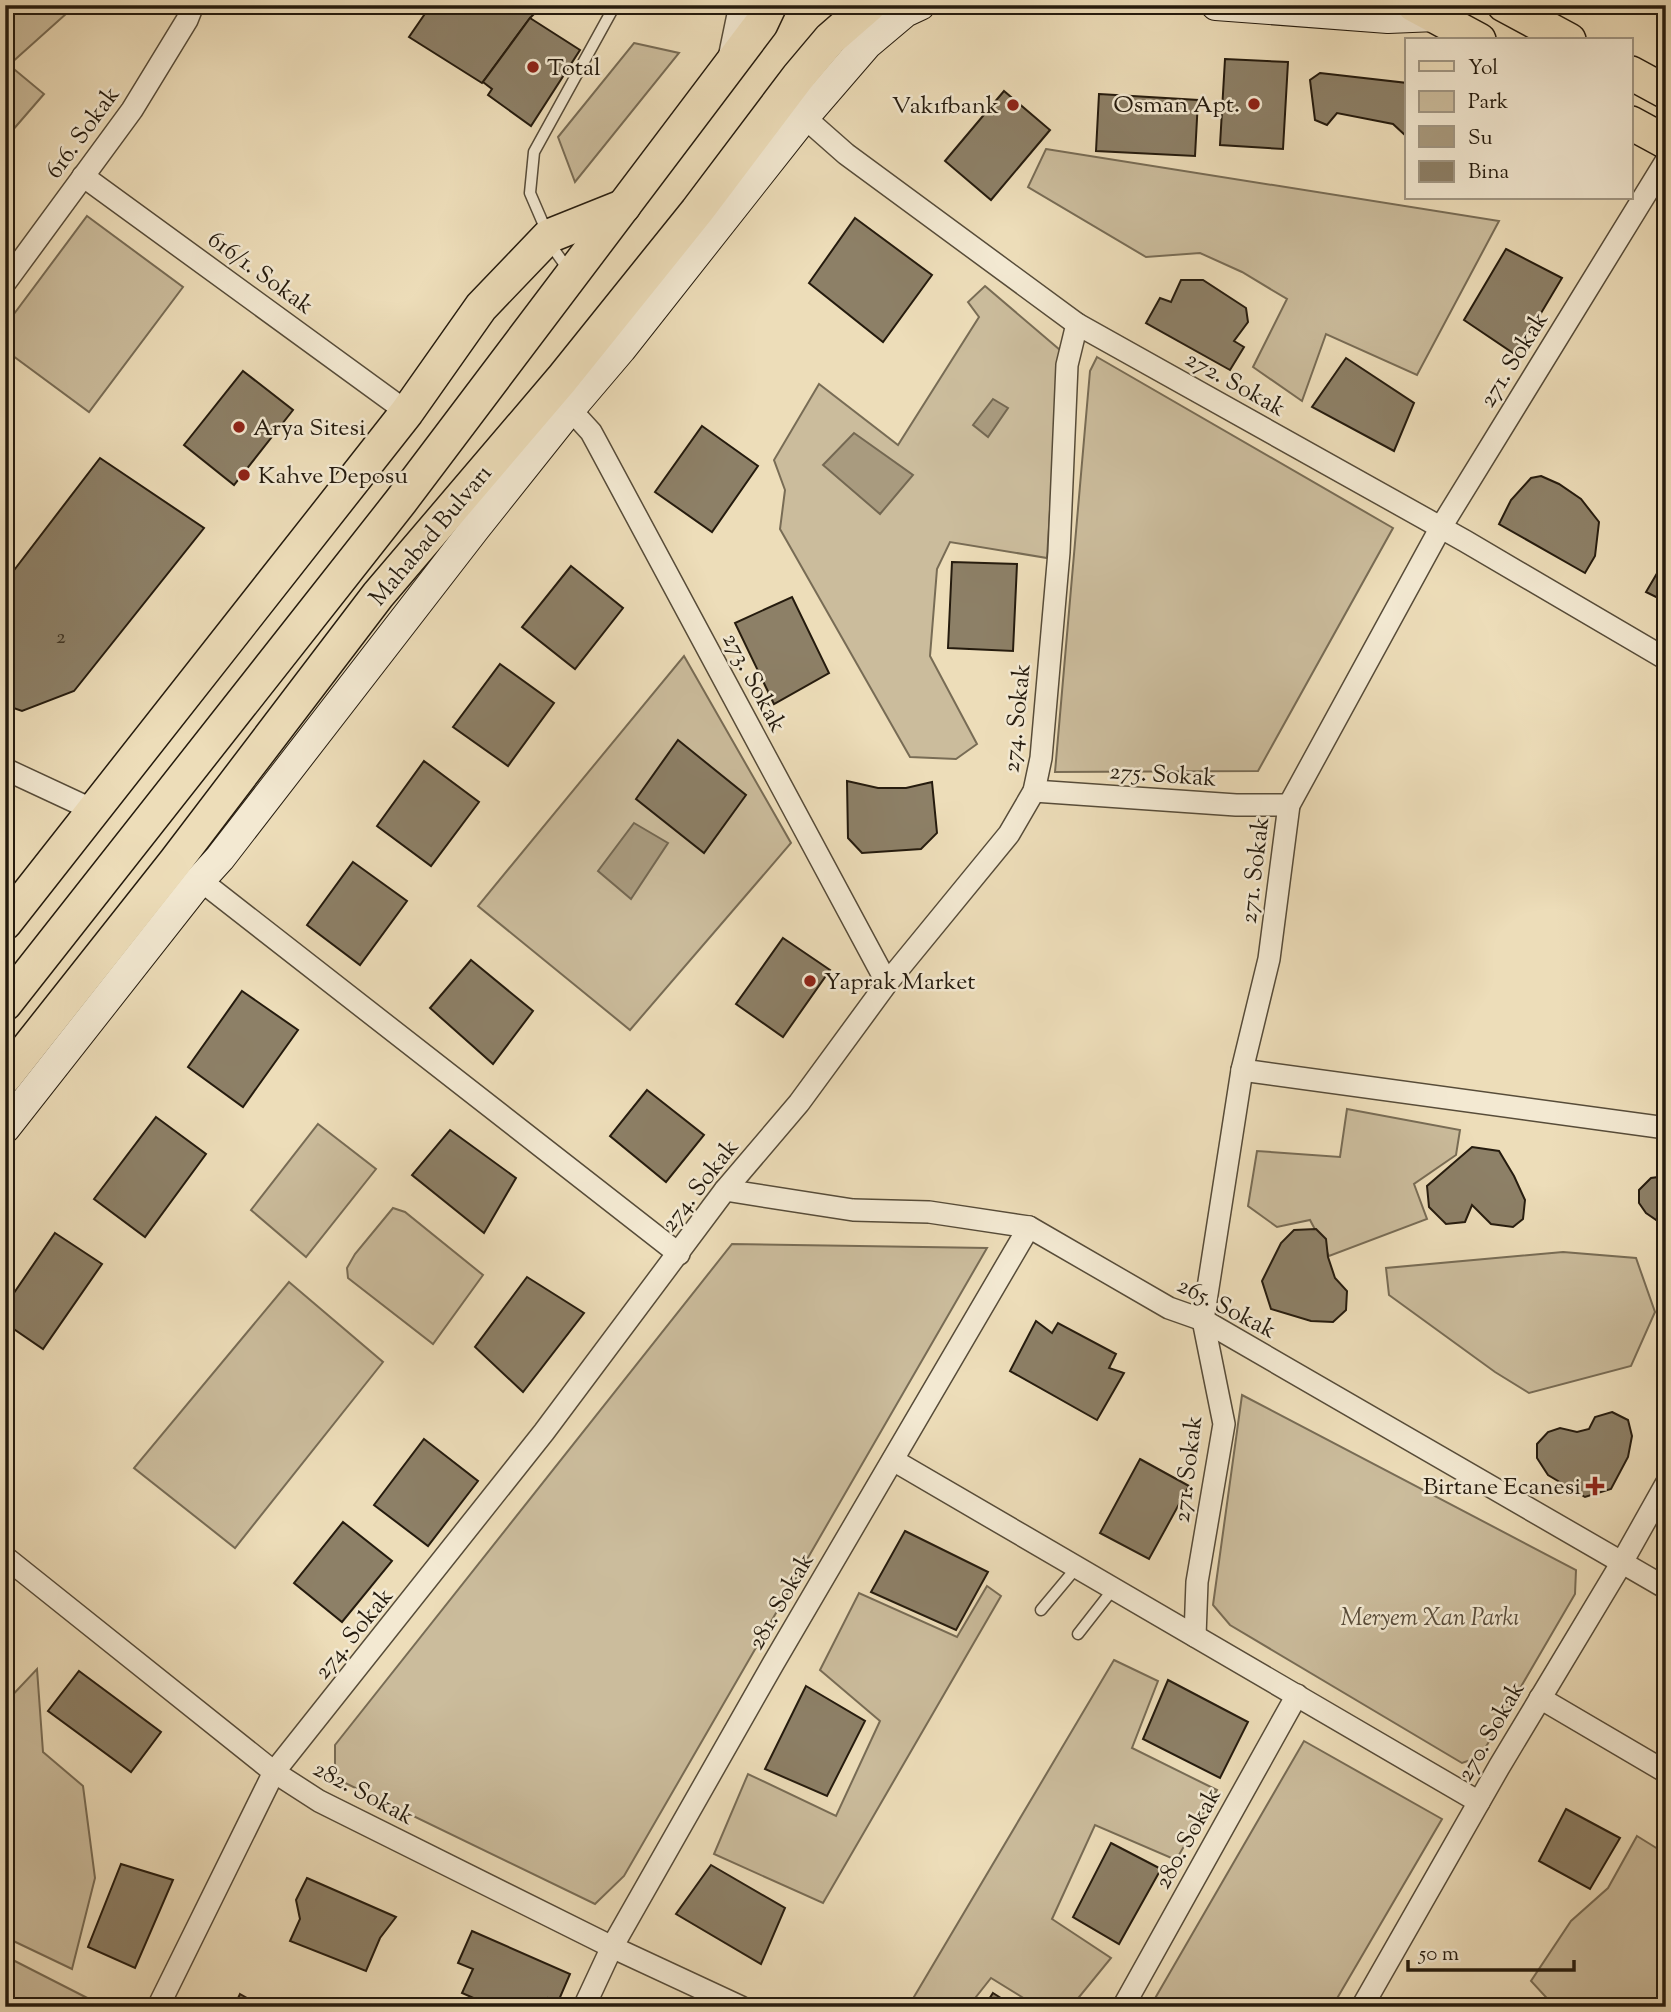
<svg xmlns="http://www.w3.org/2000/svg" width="1671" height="2012" font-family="'Sorts Mill Goudy',serif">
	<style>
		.green { fill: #cbbc9c; stroke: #786c55; stroke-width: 2 }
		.water { fill: #a99b7f; stroke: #746852; stroke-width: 2 }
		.building { fill: #8d8067; stroke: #251b0e; stroke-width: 2 }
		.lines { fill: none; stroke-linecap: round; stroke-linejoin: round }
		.service-casing { stroke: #574c39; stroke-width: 13 }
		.minor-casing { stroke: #574c39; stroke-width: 24 }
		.secondary-casing { stroke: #251b0e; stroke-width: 32 }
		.primary-casing { stroke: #251b0e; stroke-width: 36 }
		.service { stroke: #f3e9d2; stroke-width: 10 }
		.minor { stroke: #f3e9d2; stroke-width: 21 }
		.secondary { stroke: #f3e9d2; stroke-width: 30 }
		.primary { stroke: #edddb9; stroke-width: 33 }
		.poi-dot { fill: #8f2418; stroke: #f3e9d2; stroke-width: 2.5 }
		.labels { text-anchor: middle; stroke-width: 5; stroke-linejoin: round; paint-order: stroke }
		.number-label { font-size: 21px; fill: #3f3424 }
		.poi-label { font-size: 24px; fill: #251b0e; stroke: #f3e9d2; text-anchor: start }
		.street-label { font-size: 24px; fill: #251b0e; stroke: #f3e9d2 }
		.park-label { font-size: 24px; font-style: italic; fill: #574b39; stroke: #f3e9d2 }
	</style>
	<rect width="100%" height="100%" fill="#edddb9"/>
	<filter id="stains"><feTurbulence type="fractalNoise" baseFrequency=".00286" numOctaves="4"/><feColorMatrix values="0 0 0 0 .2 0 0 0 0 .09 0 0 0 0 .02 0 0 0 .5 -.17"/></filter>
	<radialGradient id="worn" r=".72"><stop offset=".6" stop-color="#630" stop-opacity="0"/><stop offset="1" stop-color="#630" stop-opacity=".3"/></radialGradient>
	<!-- green -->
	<g class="green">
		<polygon points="5,5 51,5 67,13 9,65 44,94 5,139"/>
		<polygon points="634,43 679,53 575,182 558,137"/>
		<polygon points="1046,149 1499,221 1417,375 1326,334 1302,401 1253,367 1287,299 1242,272 1200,253 1146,257 1028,187"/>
		<polygon points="87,216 183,287 89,412 5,350 5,326"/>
		<polygon points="985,286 1060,350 1047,558 950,542 937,569 930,656 977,744 956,759 910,757 780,529 785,490 774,460 819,384 898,445 979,317 968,302"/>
		<polygon points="1097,357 1393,528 1258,771 1055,772 1090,371"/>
		<polygon points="684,656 791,843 630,1030 478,906"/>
		<polygon points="1347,1109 1460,1130 1456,1155 1414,1184 1427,1219 1329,1256 1310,1220 1277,1227 1248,1206 1257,1151 1340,1157"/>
		<polygon points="318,1124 376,1169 306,1257 251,1210"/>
		<polygon points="393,1208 405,1212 483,1275 433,1344 348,1278 347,1268 355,1254"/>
		<polygon points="732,1244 987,1248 624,1876 595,1904 335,1778 335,1745"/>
		<polygon points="1563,1252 1636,1258 1655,1312 1631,1366 1529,1393 1495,1372 1389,1295 1386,1268"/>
		<polygon points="289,1282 383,1362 235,1548 134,1468"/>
		<polygon points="1242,1395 1576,1570 1575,1594 1480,1757 1462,1763 1230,1625 1213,1605"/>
		<polygon points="987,1586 1001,1596 823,1903 714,1854 748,1774 836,1816 880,1721 820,1670 859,1593 957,1637"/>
		<polygon points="1114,1660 1158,1681 1132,1748 1217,1790 1176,1860 1095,1825 1052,1919 1111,1958 1071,2007 1038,2007 991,1978 968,2007 908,2007"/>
		<polygon points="37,1669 43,1752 83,1786 95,1878 72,1969 5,1937 5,1703"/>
		<polygon points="1304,1741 1442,1819 1332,2007 1150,2007"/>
		<polygon points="1637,1836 1666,1854 1666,2007 1555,2007 1531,1981 1571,1921 1608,1888"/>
		<polygon points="5,1956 105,2007 5,2007"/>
	</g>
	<!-- water -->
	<g class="water">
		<polygon points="993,399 1008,408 988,437 973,425"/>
		<polygon points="854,433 913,475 880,514 823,465"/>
		<polygon points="634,823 668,843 631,899 598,871"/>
	</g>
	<!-- building -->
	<g class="building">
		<polygon points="431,5 543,5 530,18 482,83 409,37"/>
		<polygon points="1608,5 1622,5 1619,12"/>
		<polygon points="530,18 580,50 531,126 488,95 492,89 483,82"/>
		<polygon points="1225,59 1288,62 1283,149 1220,145"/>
		<polygon points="1320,73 1407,83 1407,137 1393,124 1337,113 1327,125 1315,120 1310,80"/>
		<polygon points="1004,91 1050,130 991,200 945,161"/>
		<polygon points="1099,94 1198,100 1195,156 1096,151"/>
		<polygon points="855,218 932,275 883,342 809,283"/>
		<polygon points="1506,249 1562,278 1516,355 1464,320"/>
		<polygon points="1666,264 1666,305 1662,303 1657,285"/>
		<polygon points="1181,280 1203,280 1246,308 1248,322 1234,341 1244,347 1230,370 1146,323 1160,298 1171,302"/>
		<polygon points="1346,358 1414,403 1394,451 1312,407"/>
		<polygon points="243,371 293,410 234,485 184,445"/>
		<polygon points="702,426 758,466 712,532 655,492"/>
		<polygon points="100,458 204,528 74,691 22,711 5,705 5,582"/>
		<polygon points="1541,476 1559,484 1581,499 1599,522 1595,556 1585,573 1499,524 1511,500 1531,478"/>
		<polygon points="1666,558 1666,602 1646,592"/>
		<polygon points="952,562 1017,564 1013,651 948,648"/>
		<polygon points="571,566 623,608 575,669 522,627"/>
		<polygon points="792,597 829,673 774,704 735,623"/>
		<polygon points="500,664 554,703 508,766 453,727"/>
		<polygon points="678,740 746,795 704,853 636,799"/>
		<polygon points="424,761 479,802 431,866 377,826"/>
		<polygon points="847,781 878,788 906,788 932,782 937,833 921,849 862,853 848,838"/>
		<polygon points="353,862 407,901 360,965 307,925"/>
		<polygon points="783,938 830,970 783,1037 736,1004"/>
		<polygon points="471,960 533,1011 493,1064 430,1008"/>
		<polygon points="242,991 298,1030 243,1107 188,1067"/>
		<polygon points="647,1090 704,1135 666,1182 610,1136"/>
		<polygon points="156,1117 206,1154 145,1237 94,1199"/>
		<polygon points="450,1130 516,1178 484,1233 412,1175"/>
		<polygon points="1472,1147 1499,1151 1514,1176 1525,1200 1523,1219 1513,1227 1491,1224 1472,1205 1465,1222 1446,1224 1429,1207 1427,1186"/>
		<polygon points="1666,1176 1666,1232 1659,1222 1646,1213 1639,1203 1639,1190 1651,1178"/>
		<polygon points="1316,1229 1326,1239 1328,1257 1335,1278 1347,1291 1346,1310 1333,1322 1311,1321 1271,1309 1262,1281 1281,1243 1294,1230"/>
		<polygon points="55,1233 102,1264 43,1349 5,1323 5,1306"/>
		<polygon points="527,1277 584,1313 523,1392 475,1347"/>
		<polygon points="1036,1321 1052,1333 1058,1323 1116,1354 1109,1368 1124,1373 1097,1420 1010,1371"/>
		<polygon points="1612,1412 1628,1420 1632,1436 1628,1457 1611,1489 1585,1497 1548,1475 1537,1458 1537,1444 1548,1432 1560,1428 1577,1432 1589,1429 1595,1417"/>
		<polygon points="424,1439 478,1481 428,1546 374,1505"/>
		<polygon points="1140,1459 1189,1486 1149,1559 1100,1533"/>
		<polygon points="343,1522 392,1561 342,1622 294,1583"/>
		<polygon points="905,1531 988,1572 956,1630 871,1592"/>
		<polygon points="79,1671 161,1732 131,1772 48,1711"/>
		<polygon points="1168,1680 1248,1722 1220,1778 1143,1739"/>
		<polygon points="806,1686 865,1721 827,1796 765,1769"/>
		<polygon points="1566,1809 1620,1838 1590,1889 1539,1861"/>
		<polygon points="1111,1843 1161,1869 1119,1944 1073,1917"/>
		<polygon points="121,1864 173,1880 135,1968 88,1947"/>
		<polygon points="711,1865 785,1908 761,1964 676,1914"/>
		<polygon points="307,1878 396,1917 380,1938 366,1971 290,1941 300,1919 296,1900"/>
		<polygon points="472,1931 570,1974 558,2002 548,1998 544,2007 494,2007 462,1993 473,1969 458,1963"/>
		<polygon points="993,1993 1015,2007 984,2007"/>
		<polygon points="240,1994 263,2007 234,2007"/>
	</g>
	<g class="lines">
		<!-- service casing -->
		<g class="service-casing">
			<g id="service">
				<polyline points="570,272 555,251 530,193 534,152 615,5"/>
				<polyline points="1041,1610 1077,1567"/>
				<polyline points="1078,1634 1114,1588"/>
			</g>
		</g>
		<!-- minor casing -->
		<g class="minor-casing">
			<g id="minor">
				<polyline points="729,58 740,5"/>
				<polyline points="804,117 846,154 1077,324 1465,541 1666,659"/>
				<polyline points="83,176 407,412"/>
				<polyline points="5,283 132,110 187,20 193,5"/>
				<polyline points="570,409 591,432 597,443 887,983"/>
				<polyline points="5,769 93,810"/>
				<polyline points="1034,791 1236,805 1289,805"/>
				<polyline points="200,880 679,1254"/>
				<polyline points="1242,1070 1666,1128"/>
				<polyline points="725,1190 853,1210 929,1212 1029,1227 1169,1308 1203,1320 1666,1588"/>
				<polyline points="893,1460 1479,1802"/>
				<polyline points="5,1557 274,1772 319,1801 612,1947 741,2007"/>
				<polyline points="1195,1636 1197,1582 1224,1424 1203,1320 1242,1070 1269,959 1289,805 1441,527 1666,161"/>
				<polyline points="1540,1698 1666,1772"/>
				<polyline points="158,2007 274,1772 544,1432 725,1190 799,1103 887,983 1009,834 1034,791 1041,758 1059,552 1067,365 1077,324"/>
				<polyline points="584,2007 612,1947 773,1664 1029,1227"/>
				<polyline points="1123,2007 1297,1695"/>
				<polyline points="1362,2007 1499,1767 1621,1564 1666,1484"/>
			</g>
		</g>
		<!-- secondary casing -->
		<g class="secondary-casing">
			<g id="secondary">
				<polyline points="1216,5 1388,18 1436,16"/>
				<polyline points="5,1128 200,880 220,858 476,527 570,409 621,349 804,117 867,44 905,12 920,5"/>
			</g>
		</g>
		<!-- primary casing -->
		<g class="primary-casing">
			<g id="primary">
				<polyline points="1414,5 1479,40"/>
				<polyline points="1504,5 1569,40"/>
				<polyline points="1631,73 1666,92"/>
				<polyline points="1631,123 1666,142"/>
				<polyline points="5,923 407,412 481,307 549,236 624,206"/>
				<polyline points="5,1004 401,501 761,24 770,5"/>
				<polyline points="5,1077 175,862 378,595 562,379 697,211 798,77 830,39 869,5"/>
			</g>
		</g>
		<!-- service -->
		<use href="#service" class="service"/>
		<!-- minor -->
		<use href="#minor" class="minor"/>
		<!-- secondary -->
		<use href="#secondary" class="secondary"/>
		<!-- primary -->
		<use href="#primary" class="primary"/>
	</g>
	<!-- markers -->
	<g class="poi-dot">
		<circle cx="533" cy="67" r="7"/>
		<circle cx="1254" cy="104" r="7"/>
		<circle cx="1013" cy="105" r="7"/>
		<circle cx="239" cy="427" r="7"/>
		<circle cx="244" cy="475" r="7"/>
		<circle cx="810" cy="981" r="7"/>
		<path d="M1591.5 1475.5h7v7h7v7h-7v7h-7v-7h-7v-7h7z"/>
	</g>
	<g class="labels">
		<!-- number labels -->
		<g class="number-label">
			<text x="61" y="643">2</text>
		</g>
		<!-- poi labels -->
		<g class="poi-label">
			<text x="547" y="75">Total</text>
			<text x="1240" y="112" text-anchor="end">Osman Apt.</text>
			<text x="999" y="113" text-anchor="end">Vakıfbank</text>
			<text x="253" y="435">Arya Sitesi</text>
			<text x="258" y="483">Kahve Deposu</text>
			<text x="824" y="989">Yaprak Market</text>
			<text x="1581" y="1494" text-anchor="end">Birtane Ecanesi</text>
		</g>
		<!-- street labels -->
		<g class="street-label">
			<text transform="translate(82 132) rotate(-54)" y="8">616. Sokak</text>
			<text transform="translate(261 272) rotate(36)" y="8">616/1. Sokak</text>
			<text transform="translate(1513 359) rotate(-58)" y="8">271. Sokak</text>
			<text transform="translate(1236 383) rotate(29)" y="8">272. Sokak</text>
			<text transform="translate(430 535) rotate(-50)" y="8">Mahabad Bulvarı</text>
			<text transform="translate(755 682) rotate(62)" y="8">273. Sokak</text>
			<text transform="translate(1016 718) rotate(-84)" y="8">274. Sokak</text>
			<text transform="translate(1163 774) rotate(4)" y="8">275. Sokak</text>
			<text transform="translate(1254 870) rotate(-83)" y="8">271. Sokak</text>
			<text transform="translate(699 1185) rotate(-52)" y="8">274. Sokak</text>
			<text transform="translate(1227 1307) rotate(27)" y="8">265. Sokak</text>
			<text transform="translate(1187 1469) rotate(-83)" y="8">271. Sokak</text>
			<text transform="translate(780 1601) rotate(-60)" y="8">281. Sokak</text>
			<text transform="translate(353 1633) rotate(-51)" y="8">274. Sokak</text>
			<text transform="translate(1490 1731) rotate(-60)" y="8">270. Sokak</text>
			<text transform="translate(364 1792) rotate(28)" y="8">282. Sokak</text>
			<text transform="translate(1187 1838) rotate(-61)" y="8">280. Sokak</text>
		</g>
		<!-- park labels -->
		<g class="park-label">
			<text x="1430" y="1625">Meryem Xan Parkı</text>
		</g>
	</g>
	<!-- margin -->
	<rect width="1671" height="2012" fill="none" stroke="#edddb9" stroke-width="28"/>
	<rect x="7" y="7" width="1657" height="1998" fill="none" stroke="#251b0e" stroke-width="3.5"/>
	<rect x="14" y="14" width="1643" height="1984" fill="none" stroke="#251b0e" stroke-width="2"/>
	<!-- legend -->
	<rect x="1405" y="38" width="228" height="161" fill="#f3e9d2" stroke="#a19784" stroke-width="2"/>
	<rect x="1419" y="61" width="35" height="10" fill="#edddb9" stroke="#a19784" stroke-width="2"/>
	<text x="1468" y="74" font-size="21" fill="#251b0e">Yol</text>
	<rect x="1419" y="91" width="35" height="21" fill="#cbbc9c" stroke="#a19784" stroke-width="2"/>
	<text x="1468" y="108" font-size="21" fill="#251b0e">Park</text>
	<rect x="1419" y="126" width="35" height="21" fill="#a99b7f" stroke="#a19784" stroke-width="2"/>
	<text x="1468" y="144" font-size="21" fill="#251b0e">Su</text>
	<rect x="1419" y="161" width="35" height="21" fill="#8d8067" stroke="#a19784" stroke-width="2"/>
	<text x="1468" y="178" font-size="21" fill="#251b0e">Bina</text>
	<!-- scale -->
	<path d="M1408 1960v10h166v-10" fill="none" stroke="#251b0e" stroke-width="3.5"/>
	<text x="1419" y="1960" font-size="21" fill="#251b0e" stroke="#f3e9d2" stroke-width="5" paint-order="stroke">50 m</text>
	<rect width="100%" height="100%" filter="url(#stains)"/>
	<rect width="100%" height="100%" fill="url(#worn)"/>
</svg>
